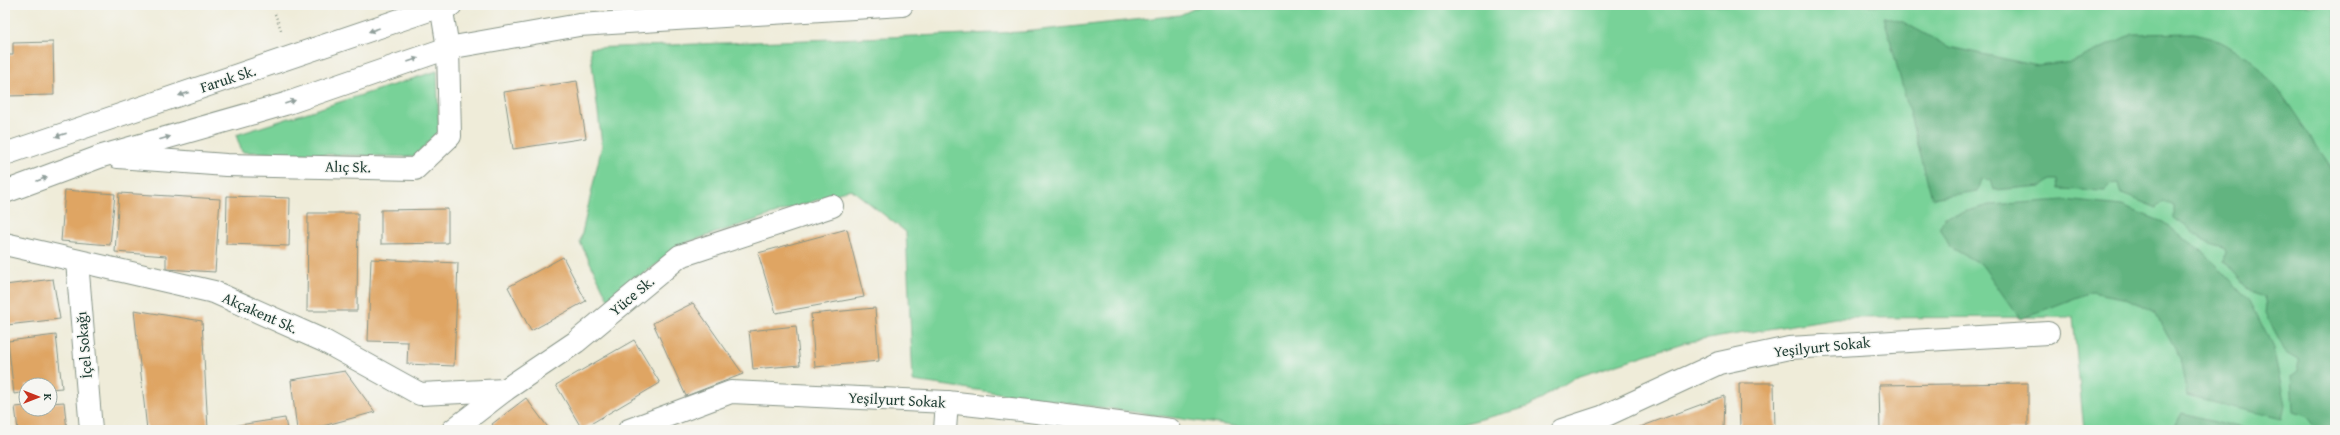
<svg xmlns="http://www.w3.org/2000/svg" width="2340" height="435" font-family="'Gentium Book Plus',serif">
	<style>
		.green { fill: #78d298; stroke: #4c8866 }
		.forest { fill: #62b480; stroke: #40785a }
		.building { fill: #dfa564 }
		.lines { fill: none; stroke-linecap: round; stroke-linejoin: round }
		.street-casing { stroke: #879486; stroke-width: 24 }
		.path { stroke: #879486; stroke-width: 2.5; stroke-dasharray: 1 3; stroke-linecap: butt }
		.street { stroke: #fff; stroke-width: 22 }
		.oneway { fill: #8f9e9a }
		.labels { text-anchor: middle; stroke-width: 3; stroke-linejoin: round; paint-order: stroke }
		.street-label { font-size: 15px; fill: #1f3d34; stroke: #f6f6f2 }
	</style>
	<rect width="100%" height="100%" fill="#f6f6f2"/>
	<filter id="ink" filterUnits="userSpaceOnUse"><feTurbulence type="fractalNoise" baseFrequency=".025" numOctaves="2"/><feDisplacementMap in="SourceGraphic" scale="8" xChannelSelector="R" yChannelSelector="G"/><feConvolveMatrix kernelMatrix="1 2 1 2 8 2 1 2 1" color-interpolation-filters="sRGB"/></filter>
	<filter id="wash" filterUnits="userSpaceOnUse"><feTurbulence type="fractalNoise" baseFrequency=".012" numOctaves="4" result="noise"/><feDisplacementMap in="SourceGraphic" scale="16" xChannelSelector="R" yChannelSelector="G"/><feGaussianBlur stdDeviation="0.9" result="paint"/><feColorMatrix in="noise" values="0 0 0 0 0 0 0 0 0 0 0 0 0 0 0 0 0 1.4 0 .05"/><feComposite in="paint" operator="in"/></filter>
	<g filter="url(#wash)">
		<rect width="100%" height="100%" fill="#efecd9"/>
		<!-- green -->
		<g class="green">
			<polygon points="1202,5 2335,5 2335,430 2084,430 2073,317 1836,318 1683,343 1574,378 1528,407 1439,430 1260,430 913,381 906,232 851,189 688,242 608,299 580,242 602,145 590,48 1023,32 1180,15"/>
			<polygon points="437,71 439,131 414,157 242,152 236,135"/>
		</g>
		<!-- forest -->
		<g class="forest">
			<polygon points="1884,17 1903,22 1949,47 2038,66 2072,62 2132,34 2194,33 2211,37 2251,59 2283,96 2335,173 2335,430 2317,430 2306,416 2293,412 2291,376 2298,371 2298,360 2287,354 2265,313 2266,305 2264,298 2254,295 2224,261 2226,252 2224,248 2212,245 2174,218 2174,206 2163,202 2157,208 2122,194 2119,183 2111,184 2105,191 2058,189 2057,180 2050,180 2042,186 1994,190 1991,180 1981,179 1977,191 1932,198"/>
			<polygon points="2065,200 2122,206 2163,222 2206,254 2250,301 2273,347 2285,405 2282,419 2187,396 2180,358 2155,313 2128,299 2091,292 2020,319 1982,265 1950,247 1940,227 1945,217 1990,205"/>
			<polygon points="2182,413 2250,430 2173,430"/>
		</g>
		<g id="blocks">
			<!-- building -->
			<g class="building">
				<polygon points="53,42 54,95 5,96 5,55 13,55 13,43"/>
				<polygon points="577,81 586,138 513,149 504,92"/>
				<polygon points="65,190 115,194 110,245 61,241"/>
				<polygon points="119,193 220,199 215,272 166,269 166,256 115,252"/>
				<polygon points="227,196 290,198 289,246 226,244"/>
				<polygon points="448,209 448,243 381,244 381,210"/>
				<polygon points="308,213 358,213 357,311 307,311"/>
				<polygon points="847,229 864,297 776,313 758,253"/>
				<polygon points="563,257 586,301 531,331 508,287"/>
				<polygon points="371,259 458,263 454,366 407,364 408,342 368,341"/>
				<polygon points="53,279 60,319 7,325 5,285"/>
				<polygon points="693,303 743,374 686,396 653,323"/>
				<polygon points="875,308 879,361 815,367 811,314"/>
				<polygon points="134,310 202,321 208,429 147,430"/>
				<polygon points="796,326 800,365 753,369 749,331"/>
				<polygon points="56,335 62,388 50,389 50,385 26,385 26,392 14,394 8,341"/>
				<polygon points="634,340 660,383 582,429 556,385"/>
				<polygon points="345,371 375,412 308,430 297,430 291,380"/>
				<polygon points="1739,383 1774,383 1775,430 1740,430"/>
				<polygon points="2028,383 2028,430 1880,430 1879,385"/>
				<polygon points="1724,396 1723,430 1632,430"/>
				<polygon points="526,398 550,430 496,430 492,424"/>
				<polygon points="64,402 67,430 18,430 15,407 26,406 26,409 50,409 50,403"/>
				<polygon points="285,418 287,430 227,430 226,427"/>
				<polygon points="486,426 489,430 480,430"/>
			</g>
		</g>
	</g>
	<g filter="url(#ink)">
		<use href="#blocks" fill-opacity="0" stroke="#879486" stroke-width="1"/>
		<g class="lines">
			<!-- street casing -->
			<g class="street-casing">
				<g id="street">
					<polyline points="5,154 441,6 451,5"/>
					<polyline points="118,157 226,165 415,169 450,136 448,48 441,5"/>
					<polyline points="5,192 102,156 285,104 448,48 579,25 902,5"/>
					<polyline points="5,244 214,292 324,341 420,394 505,390"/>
					<polyline points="77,261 91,430"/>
					<polyline points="453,430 505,390 576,342 680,256 832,206"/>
					<polyline points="629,430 731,392 947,402 1029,411 1170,430"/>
					<polyline points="945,430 947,402"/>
					<polyline points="1562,430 1602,417 1719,363 1789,348 2048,333"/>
				</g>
			</g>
			<!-- path -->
			<polyline class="path" points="275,14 281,30"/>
			<!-- street -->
			<use href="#street" class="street"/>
		</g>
		<!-- one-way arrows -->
		<defs><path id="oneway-solid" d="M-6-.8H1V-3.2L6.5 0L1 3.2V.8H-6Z"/></defs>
		<g class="oneway">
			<use href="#oneway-solid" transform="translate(374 30) rotate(161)"/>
			<use href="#oneway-solid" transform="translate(413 60) rotate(-19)"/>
			<use href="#oneway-solid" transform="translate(184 94) rotate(162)"/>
			<use href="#oneway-solid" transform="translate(290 102) rotate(-19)"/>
			<use href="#oneway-solid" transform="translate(61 135) rotate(162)"/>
			<use href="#oneway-solid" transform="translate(165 138) rotate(-16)"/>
			<use href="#oneway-solid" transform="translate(42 179) rotate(-21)"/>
		</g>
	</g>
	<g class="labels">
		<!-- street labels -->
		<g class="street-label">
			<text transform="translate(228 79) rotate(-18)" y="5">Faruk Sk.</text>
			<text transform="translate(348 167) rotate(1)" y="5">Alıç Sk.</text>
			<text transform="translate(632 296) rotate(-40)" y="5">Yüce Sk.</text>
			<text transform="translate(260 313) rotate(24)" y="5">Akçakent Sk.</text>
			<text transform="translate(84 345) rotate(-95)" y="5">İçel Sokağı</text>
			<text transform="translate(1822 347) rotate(-6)" y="5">Yeşilyurt Sokak</text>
			<text transform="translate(897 400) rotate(3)" y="5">Yeşilyurt Sokak</text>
		</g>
	</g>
	<!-- margin -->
	<rect width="2340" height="435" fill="none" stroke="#f6f6f2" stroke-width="20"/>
	<!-- north arrow -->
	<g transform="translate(38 397) rotate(90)"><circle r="19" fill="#f6f6f2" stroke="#a0aca6"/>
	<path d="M0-3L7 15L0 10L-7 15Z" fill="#c8321e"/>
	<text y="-6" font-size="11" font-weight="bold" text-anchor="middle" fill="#1f3d34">K</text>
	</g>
</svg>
